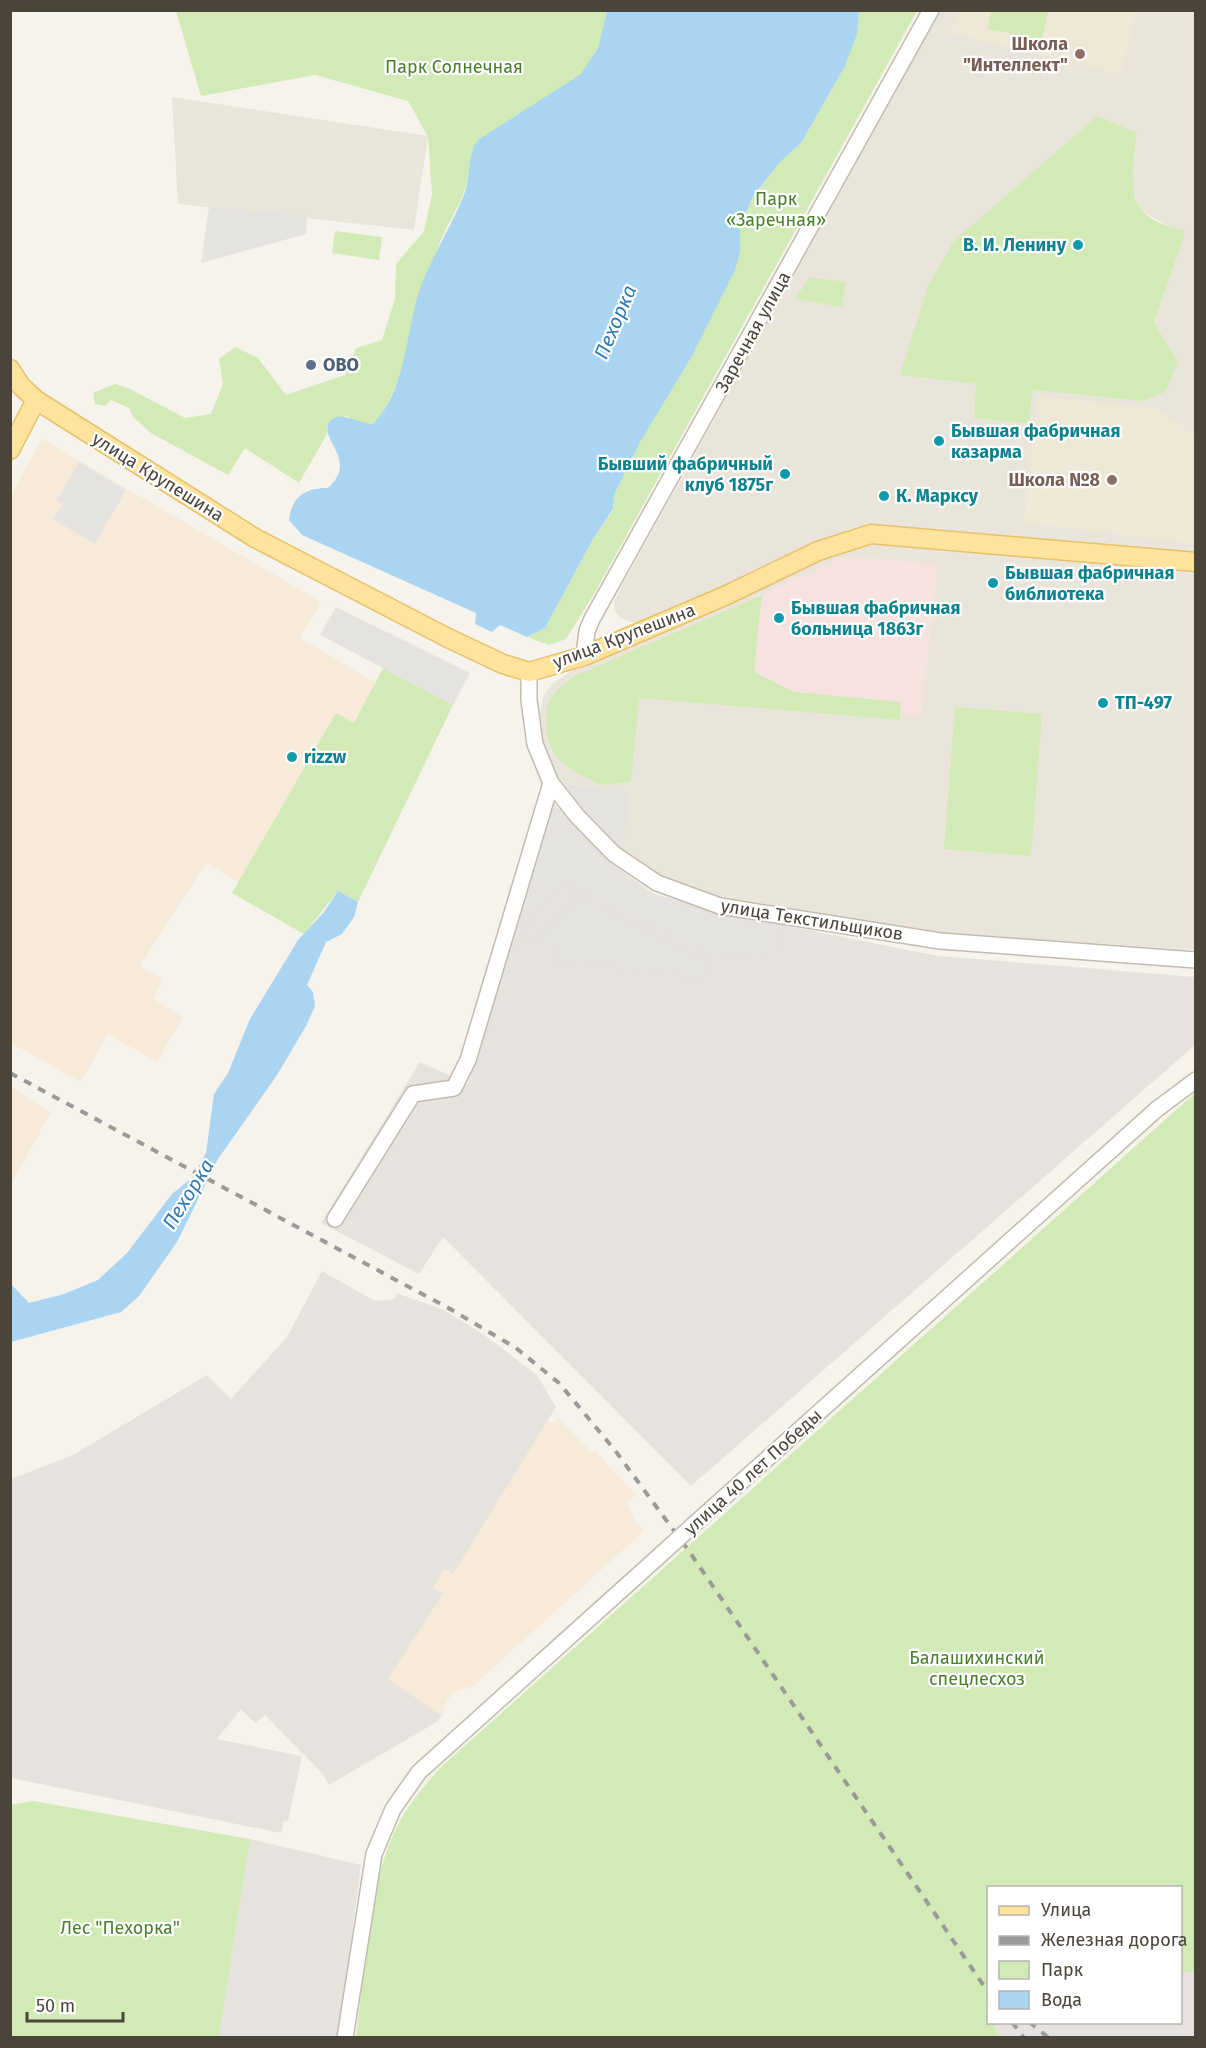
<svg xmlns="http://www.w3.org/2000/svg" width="1206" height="2048" font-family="'Fira Sans',sans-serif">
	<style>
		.residential { fill: #eae5da; fill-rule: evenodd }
		.commercial { fill: #f7ead8 }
		.industrial { fill: #e6e2dd }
		.education { fill: #efe8d6 }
		.medical { fill: #f6e3e0 }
		.green { fill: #d2eab5 }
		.parking { fill: #e5e3e0 }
		.water { fill: #a9d4f2 }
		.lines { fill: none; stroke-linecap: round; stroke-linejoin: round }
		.minor-casing { stroke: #c2bbae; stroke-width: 18 }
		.major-casing { stroke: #e6c16a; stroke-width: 21 }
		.minor { stroke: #fff; stroke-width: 15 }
		.major { stroke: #ffe39c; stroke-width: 18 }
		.rail { stroke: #9a9a9a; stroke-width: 4; stroke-dasharray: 8 8; stroke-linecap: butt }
		.minor-bridge-casing { stroke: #c2bbae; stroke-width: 18; stroke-linecap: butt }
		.minor-bridge { stroke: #fff; stroke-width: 15 }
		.education-dot { fill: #8d6e63; stroke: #fff; stroke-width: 2 }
		.culture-dot { fill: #0f9aa8; stroke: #fff; stroke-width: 2 }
		.service-dot { fill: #5c6f8a; stroke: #fff; stroke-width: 2 }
		.labels { text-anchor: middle; stroke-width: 4.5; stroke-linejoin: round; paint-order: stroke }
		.education-label { font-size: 18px; font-weight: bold; fill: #785e54; stroke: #fff; text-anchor: end }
		.park-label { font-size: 18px; fill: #4a7f2a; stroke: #fff }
		.culture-label { font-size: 18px; font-weight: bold; fill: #0d838f; stroke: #fff; text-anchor: start }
		.street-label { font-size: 18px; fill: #4b4439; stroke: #fff }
		.service-label { font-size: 18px; font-weight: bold; fill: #4e5e75; stroke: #fff; text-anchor: start }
		.water-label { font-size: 20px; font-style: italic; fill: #2e7ab2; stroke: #fff }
	</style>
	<rect width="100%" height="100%" fill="#f6f3ec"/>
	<!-- residential -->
	<g class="residential">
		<path d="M940,11h255v544l-323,-31 -20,4 -206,94h-15l-10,-4 -6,-7 -1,-10 9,-17zM1137,133l-6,53 9,24 31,18 15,3 -32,91 24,40 -35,39 -110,-11 -4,34 -55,-6 3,-34 -77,-9z"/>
		<polygon points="172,97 428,136 414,230 178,204"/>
		<polygon points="868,541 1195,569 1195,950 947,933 721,897 662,877 623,852 558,784 542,745 538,718 544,695 552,684 570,672 846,548"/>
	</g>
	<!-- commercial -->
	<g class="commercial">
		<polygon points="42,439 321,602 300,638 376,683 354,723 336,713 239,882 206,863 140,966 163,980 153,999 183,1017 157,1062 108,1034 81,1082 11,1043 11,495"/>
		<polygon points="11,1087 51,1112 11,1184"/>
		<polygon points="558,1417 592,1453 595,1451 636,1495 627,1503 635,1521 644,1531 473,1686 458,1690 447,1700 442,1716 388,1679 442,1595 432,1588 444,1569 452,1574 548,1420 553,1424"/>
	</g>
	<!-- industrial -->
	<g class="industrial">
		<polygon points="550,799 608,861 652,893 716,912 938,956 1195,977 1195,1045 691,1486 443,1237 419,1274 321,1223 420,1062 468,1084"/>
		<polygon points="322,1271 375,1301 395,1299 396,1293 442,1309 484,1335 537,1375 556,1407 453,1574 444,1569 433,1587 443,1594 388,1679 442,1716 435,1723 329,1785 323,1774 265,1715 255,1723 241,1709 217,1739 302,1756 288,1821 284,1820 281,1833 11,1778 11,1479 73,1455 207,1375 231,1399 287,1337"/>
		<polygon points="250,1839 361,1865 338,2037 219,2038"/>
		<polygon points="1181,1972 1195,1972 1195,2037 999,2037 993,2023 1180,2022"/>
	</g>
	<!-- education -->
	<g class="education">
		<polygon points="962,11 1137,11 1120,74 950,33"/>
		<polygon points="1037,396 1159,409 1195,437 1195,544 1024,523"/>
	</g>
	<!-- medical -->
	<polygon class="medical" points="855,556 938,565 921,716 739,700 751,600 838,559"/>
	<!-- green -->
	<g class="green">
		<path d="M176,11h431l-9,37 -17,27 -103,65c-11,16 -7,35 -14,52 -7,18 -17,33 -24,50 -19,50 -33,145 -66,182l-11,1 -17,-9 -18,9 -1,9 -28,49 -54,-35 -17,27 -77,-42 -17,-15 -5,-10 -18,-8 -6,6 -10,-2 -2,-11 22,-9 15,5 55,29 26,-4 12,-30 -4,-25 16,-12 23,11 28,37 59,-20 11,-27 26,-8 13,-41 1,-35 28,-33 8,-37 -4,-57 -20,-36 -93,-26 -114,21z"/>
		<polygon points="859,11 917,11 595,592 566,639 549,645 527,637 545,628 593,539 613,510 614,495 640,441 692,356 722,295 740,252 740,228 753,196 780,162 801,143 844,68"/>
		<polygon points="991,11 1048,11 1042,40 988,29"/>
		<path d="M1097,116l40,17c-6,53 -16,85 49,98l-32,91 24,40 -13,30 -22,9 -110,-11 -4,34 -55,-6 2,-34 -76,-9 28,-89 25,-44z"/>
		<polygon points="335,231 382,237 379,260 332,253"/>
		<polygon points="810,277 846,282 842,307 795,299"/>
		<path d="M762,595l-8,77 40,20 107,10 -1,18 -261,-22 -8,83c-11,2 -25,6 -36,1 -11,-5 -33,-17 -39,-26 -10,-15 -14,-42 -5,-58 6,-9 15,-15 24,-22z"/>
		<polygon points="383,668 453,705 358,902 338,891 304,934 232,893 336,713 354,723"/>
		<polygon points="955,707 1042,714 1031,856 944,849"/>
		<path d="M1195,1093v879h-14l-1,-84h-192v111l-2,2 2,21 5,1 6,14h-643c9,-64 11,-142 37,-202 11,-26 29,-46 47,-67z"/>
		<polygon points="33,1801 250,1839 219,2037 11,2037 11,1805"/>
	</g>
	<!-- parking -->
	<g class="parking">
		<polygon points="209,207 307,216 306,234 201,263"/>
		<polygon points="79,462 126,490 95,544 53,519 62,504 57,500"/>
		<polygon points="336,607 470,673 453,705 320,635"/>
		<polygon points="558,784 629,793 623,852 583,813"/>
		<polygon points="552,803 608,863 650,893 716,914 782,927 776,956 701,952 564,884 515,932"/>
		<polygon points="577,896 698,957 711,958 707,979 552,960 555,946 518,936 531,923 541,933"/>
	</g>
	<!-- water -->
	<g class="water">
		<path d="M607,11l252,-1 -2,24 -13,34 -43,75 -21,19 -27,34 -13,32v24l-5,18 -43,86 -52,86 -26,53 -1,14 -20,30 -48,89 -18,9 -27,-12 -8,7 -17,-8 1,-11 -174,-78 -13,-15c3,-24 16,-32 39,-32 31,-28 -9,-48 1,-65 9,-15 32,2 44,1 34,-35 32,-89 46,-132 12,-35 33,-66 46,-100 6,-18 2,-37 13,-52l103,-66 17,-26z"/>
		<polygon points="338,891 358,902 354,917 342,934 326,942 307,985 313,992 315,1006 306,1026 277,1075 218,1159 177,1242 139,1296 121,1312 11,1342 11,1284 29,1303 64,1294 98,1280 127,1253 172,1194 192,1178 206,1153 214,1094 228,1073 250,1019 298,940 324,912"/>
	</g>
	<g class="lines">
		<!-- minor casing -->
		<g class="minor-casing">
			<g id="minor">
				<polyline points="584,656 587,631 592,619 931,10"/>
				<polyline points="529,672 529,700 535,744 551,783 577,816 614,854 657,883 720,906 940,941 1196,960"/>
				<polyline points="335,1219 413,1094 454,1088 468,1060 551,783"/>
				<polyline points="701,1518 1157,1109 1196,1080"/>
				<polyline points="345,2038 374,1854 393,1809 419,1772 657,1558"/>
			</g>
		</g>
		<!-- major casing -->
		<g class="major-casing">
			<g id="major">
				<polyline points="10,369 21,386 36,400 255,538 448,638 503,664 529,672 584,656 727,595 818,551 871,534 1196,562"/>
				<polyline points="10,450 36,400"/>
			</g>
		</g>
		<!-- minor -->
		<use href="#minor" class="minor"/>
		<!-- major -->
		<use href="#major" class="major"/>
		<!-- rail -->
		<g class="rail">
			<polyline points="10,1073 452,1310 516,1348 559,1383 614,1449 691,1554 988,1992"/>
			<polyline points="1012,2022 1024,2038"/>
			<polyline points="1029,2022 1049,2038"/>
		</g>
		<!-- minor-bridge casing -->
		<g class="minor-bridge-casing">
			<polyline id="minor-bridge" points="657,1558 701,1518"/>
		</g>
		<!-- minor-bridge -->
		<use href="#minor-bridge" class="minor-bridge"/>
	</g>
	<!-- markers -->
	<g class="education-dot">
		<circle cx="1080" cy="54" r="6"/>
		<circle cx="1112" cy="480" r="6"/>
	</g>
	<g class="culture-dot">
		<circle cx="1078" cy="245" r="6"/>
		<circle cx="939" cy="441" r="6"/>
		<circle cx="785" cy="474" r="6"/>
		<circle cx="884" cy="496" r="6"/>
		<circle cx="993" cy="583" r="6"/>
		<circle cx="779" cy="618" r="6"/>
		<circle cx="1103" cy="703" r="6"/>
		<circle cx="292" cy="757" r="6"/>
	</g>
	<circle class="service-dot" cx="311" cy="365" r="6"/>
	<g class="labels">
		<!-- education labels -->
		<g class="education-label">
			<text x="1068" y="50">Школа<tspan x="1068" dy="21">"Интеллект"</tspan></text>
			<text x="1100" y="486">Школа №8</text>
		</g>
		<!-- park labels -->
		<g class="park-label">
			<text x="454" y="73">Парк Солнечная</text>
			<text x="776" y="205">Парк<tspan x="776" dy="21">«Заречная»</tspan></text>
			<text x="977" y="1664">Балашихинский<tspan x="977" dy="21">спецлесхоз</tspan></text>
			<text x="120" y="1934">Лес "Пехорка"</text>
		</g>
		<!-- culture labels -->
		<g class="culture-label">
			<text x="1066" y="251" text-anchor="end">В. И. Ленину</text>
			<text x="951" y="437">Бывшая фабричная<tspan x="951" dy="21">казарма</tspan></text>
			<text x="773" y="470" text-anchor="end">Бывший фабричный<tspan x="773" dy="21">клуб 1875г</tspan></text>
			<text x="896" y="502">К. Марксу</text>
			<text x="1005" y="579">Бывшая фабричная<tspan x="1005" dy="21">библиотека</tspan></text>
			<text x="791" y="614">Бывшая фабричная<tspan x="791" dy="21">больница 1863г</tspan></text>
			<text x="1115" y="709">ТП-497</text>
			<text x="304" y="763">rizzw</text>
		</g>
		<!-- street labels -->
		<g class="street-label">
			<text transform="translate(753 332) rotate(-61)" y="6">Заречная улица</text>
			<text transform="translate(158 477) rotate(32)" y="6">улица Крупешина</text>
			<text transform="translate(624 636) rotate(-21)" y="6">улица Крупешина</text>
			<text transform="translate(812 920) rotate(9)" y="6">улица Текстильщиков</text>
			<text transform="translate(753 1472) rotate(-42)" y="6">улица 40 лет Победы</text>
		</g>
		<!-- service labels -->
		<g class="service-label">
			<text x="323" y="371">ОВО</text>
		</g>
		<!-- water labels -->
		<g class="water-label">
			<text transform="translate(615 322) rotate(-67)" y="7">Пехорка</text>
			<text transform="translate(188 1194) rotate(-58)" y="7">Пехорка</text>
		</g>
	</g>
	<!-- border -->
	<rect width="1206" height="2048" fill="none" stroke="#4b4439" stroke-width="24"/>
	<!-- legend -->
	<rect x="987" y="1886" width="195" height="138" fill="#ffffff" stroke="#b7b4b0" stroke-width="1.5"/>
	<rect x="999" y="1906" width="30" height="9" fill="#ffe39c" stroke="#b7b4b0" stroke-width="1.5"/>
	<text x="1041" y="1916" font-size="18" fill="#4b4439">Улица</text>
	<rect x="999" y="1936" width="30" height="9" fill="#9a9a9a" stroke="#b7b4b0" stroke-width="1.5"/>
	<text x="1041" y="1946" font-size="18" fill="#4b4439">Железная дорога</text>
	<rect x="999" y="1961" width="30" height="18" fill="#d2eab5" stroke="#b7b4b0" stroke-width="1.5"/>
	<text x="1041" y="1976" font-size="18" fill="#4b4439">Парк</text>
	<rect x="999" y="1991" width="30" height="18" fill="#a9d4f2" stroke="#b7b4b0" stroke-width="1.5"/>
	<text x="1041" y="2006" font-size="18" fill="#4b4439">Вода</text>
	<!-- scale -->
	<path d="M27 2012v9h96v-9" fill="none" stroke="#4b4439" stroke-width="3"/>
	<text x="36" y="2012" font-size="18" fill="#4b4439" stroke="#ffffff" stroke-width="4.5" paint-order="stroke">50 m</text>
</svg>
